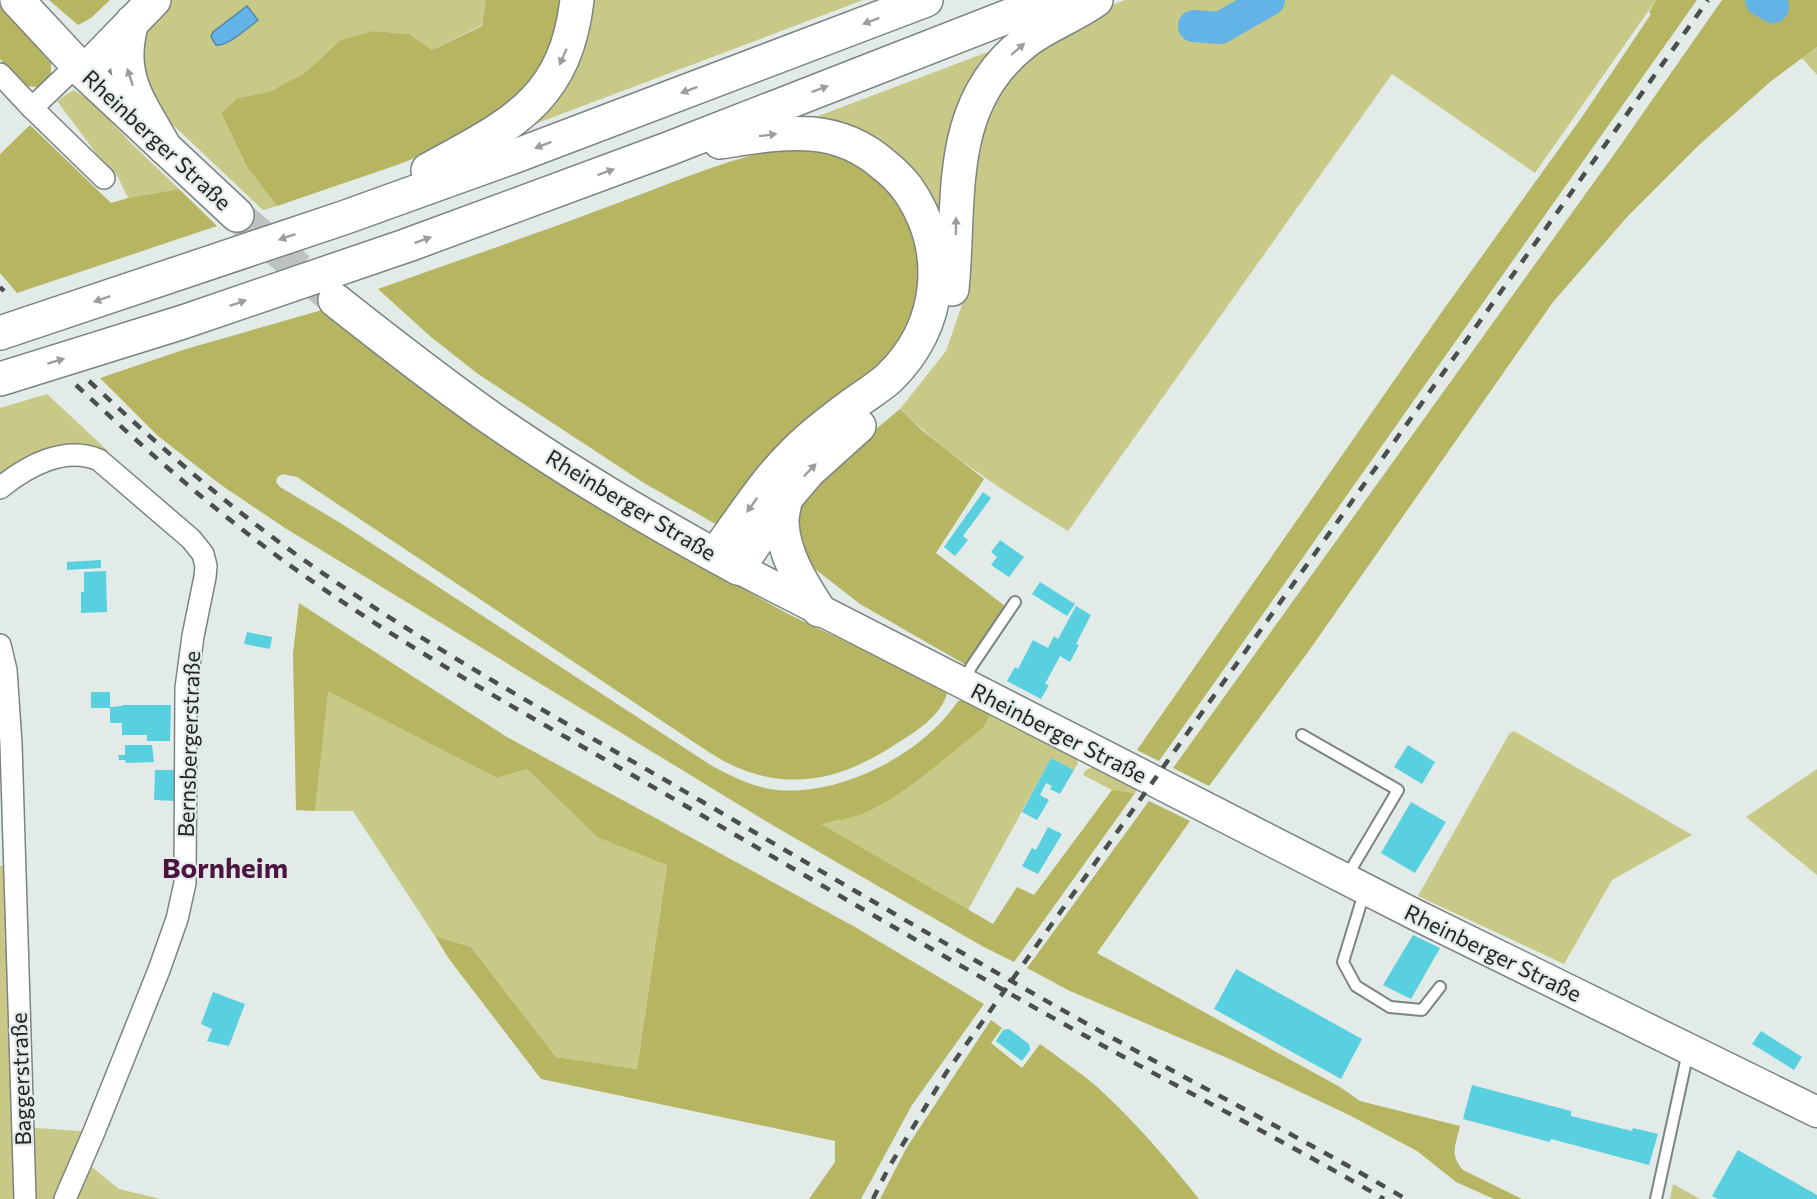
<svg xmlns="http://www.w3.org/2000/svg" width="1817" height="1199" font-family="Commissioner,sans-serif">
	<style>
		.green { fill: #c8c987 }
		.forest { fill: #b6b662 }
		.water { fill: #64b3e6; stroke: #5088ac; stroke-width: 1.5 }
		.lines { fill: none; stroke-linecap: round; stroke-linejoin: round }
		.river { stroke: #64b3e6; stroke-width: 32 }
		.building { fill: #58d0df }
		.primary-tunnel { stroke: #bcc3c1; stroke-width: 33; stroke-dasharray: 33 16; stroke-linecap: butt }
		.lane-casing { stroke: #7c8481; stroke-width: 14 }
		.street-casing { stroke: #7c8481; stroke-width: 24 }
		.secondary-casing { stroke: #7c8481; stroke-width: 33 }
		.primary-casing { stroke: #7c8481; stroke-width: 36 }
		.highway-casing { stroke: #7c8481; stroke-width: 36 }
		.lane { stroke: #fff; stroke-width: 10 }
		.street { stroke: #fff; stroke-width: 21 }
		.secondary { stroke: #fff; stroke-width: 30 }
		.primary { stroke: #fff; stroke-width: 33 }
		.highway { stroke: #fff; stroke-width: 33 }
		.rail { stroke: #4a4e4d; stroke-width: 4.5; stroke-dasharray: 10 10; stroke-linecap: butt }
		.oneway { fill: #9c9d9c }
		.labels { text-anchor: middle; stroke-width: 4.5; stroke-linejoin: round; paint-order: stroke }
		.street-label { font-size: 22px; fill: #222524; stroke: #e2ebe8 }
		.district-label { font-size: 28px; font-weight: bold; fill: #4c1541; stroke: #e2ebe8 }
	</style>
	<rect width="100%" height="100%" fill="#e2ebe8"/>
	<!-- green -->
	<g class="green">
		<polygon points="163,0 486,0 482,25 432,50 409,34 373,31 342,40 306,72 269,92 237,98 221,113 247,167 277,206 263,210 152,105 138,36"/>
		<polygon points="586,0 863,0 519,130"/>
		<path d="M1125,0h531l-121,173 -143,-99 -324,457c-61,-38 -116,-72 -168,-122l46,-58 20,-58 8,-141 16,-51 42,-51 78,-44z"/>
		<polygon points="1014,42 999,61 950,248 800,123"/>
		<polygon points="1817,47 1817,75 1802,58"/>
		<polygon points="73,90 89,99 132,144 179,189 128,198 118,177 96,153 57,101"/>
		<polygon points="47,394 108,451 99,460 88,455 0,488 0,408"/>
		<polygon points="327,690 497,778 527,769 597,837 667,864 637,1069 556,1057 471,947 435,936 353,811 315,811"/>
		<polygon points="992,711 1076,756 1078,763 1074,770 1051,758 968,910 820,824 837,821 904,788 984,727"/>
		<polygon points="1514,731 1692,835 1612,880 1564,964 1418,896 1509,734"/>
		<polygon points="1095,766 1139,788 1135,793 1112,790 1083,775 1086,770"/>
		<polygon points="1817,769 1817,875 1746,817"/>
		<polygon points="14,865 22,1127 94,1132 82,1159 119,1189 161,1199 0,1199 0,866"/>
		<polygon points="1673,1184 1700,1199 1670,1199"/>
	</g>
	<!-- forest -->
	<g class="forest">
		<polygon points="49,0 110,0 91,18 78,25"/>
		<polygon points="486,0 565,0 562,39 529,92 490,128 397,165 277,206 247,167 221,113 237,98 269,92 306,72 341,40 373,31 409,34 432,50 482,26"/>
		<polygon points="1656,0 1697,0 1159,761 1137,750 1441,313 1582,117 1651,14 1649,12"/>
		<polygon points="1722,0 1817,0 1817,47 1770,82 1699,145 1628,216 1553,302 1308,652 1209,786 1173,768 1620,146"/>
		<polygon points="0,5 51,63 51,76 38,87 22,86 0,59"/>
		<polygon points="30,125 111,203 128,198 179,189 217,226 17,293 0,273 0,154"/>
		<path d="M796,146l54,8 56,51 20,62 -19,74 -188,185 -75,-43 -166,-109 -47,-37 -53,-48c81,-29 164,-57 245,-88 57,-21 112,-46 173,-55z"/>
		<path d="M322,310l73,57 210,144 185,104 150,71 7,8c-7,22 -30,37 -48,48 -52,35 -105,51 -165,24 -18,-8 -34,-20 -51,-31l-386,-258 -15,-3 -5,4 -1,4 4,5 62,37 367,240c21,12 43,23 68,26 64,6 146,-36 181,-89l8,-1 26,11 -8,16c-35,27 -82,71 -122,87 -14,5 -28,7 -41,10l172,100 24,-37 17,8 78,-105 23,3 -121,169 -32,-16 -208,-120 -489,-298 -64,-43 -63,-49 -58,-58 86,-29z"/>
		<polygon points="900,409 923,431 984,479 936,553 1005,606 966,665 860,604 806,562 797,543 796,512 833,465"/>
		<polygon points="299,603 507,737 855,927 984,1004 912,1105 861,1199 809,1199 835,1162 835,1141 541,1079 449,959 435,936 471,947 556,1057 637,1069 667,865 597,837 527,769 497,778 328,691 315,811 296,810 293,653"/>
		<path d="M1149,801l41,20 -93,132 243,134 20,14 100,25c-4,19 -11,28 3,44l59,29h-28l-38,-17 -39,-31 -68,-36 -117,-55 -162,-69 -43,-23z"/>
		<path d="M991,1020l11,8 -11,15 31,25 18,-24c19,14 38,27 56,42 38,34 71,73 103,113h-319l27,-52z"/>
	</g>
	<!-- water -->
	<path class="water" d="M247,6l11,14c-9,7 -31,27 -42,25l-5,-8 2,-5z"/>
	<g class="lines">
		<!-- river -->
		<g class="river">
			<polyline points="1761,0 1773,7"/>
			<polyline points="1194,26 1220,28 1269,0"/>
		</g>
	</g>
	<!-- building -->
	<g class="building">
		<polygon points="983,492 991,498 963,536 968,540 955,556 944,547"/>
		<polygon points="1000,540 1024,557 1009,577 991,565 997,557 991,552"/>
		<polygon points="101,560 101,568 67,570 67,562"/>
		<polygon points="106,571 107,612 81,613 81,592 84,592 84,572"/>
		<polygon points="1040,582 1075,604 1067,616 1032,594"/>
		<polygon points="1076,606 1091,615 1076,644 1079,645 1070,662 1060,656 1045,684 1049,685 1041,699 1007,681 1015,667 1018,669 1033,640 1048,648 1054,636 1058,639"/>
		<polygon points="247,632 272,637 270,649 244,644"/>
		<polygon points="91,692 110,692 110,707 122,706 122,705 171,705 170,741 147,741 147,735 122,735 122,723 110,723 110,708 91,708"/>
		<polygon points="125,745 152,745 154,762 126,763 125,760 119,760 118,755 125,755"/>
		<polygon points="1408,745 1435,762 1422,784 1394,767"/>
		<polygon points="1051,758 1074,770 1060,794 1050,789 1052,786 1046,783 1040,795 1049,800 1037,820 1022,812"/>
		<polygon points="155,770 176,770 175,801 154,800"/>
		<polygon points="1411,802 1446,822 1415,873 1381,853"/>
		<polygon points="1048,827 1062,834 1038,874 1022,866 1032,848 1036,850"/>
		<polygon points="1413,935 1440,948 1411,999 1383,985"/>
		<polygon points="1236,969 1362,1039 1341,1079 1214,1009"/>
		<polygon points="213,992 245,1004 229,1046 207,1041 212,1029 201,1024"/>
		<polygon points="1009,1029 1029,1044 1030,1050 1022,1061 996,1041 1003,1030"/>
		<polygon points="1761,1031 1802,1057 1794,1070 1752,1044"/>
		<polygon points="1472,1085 1571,1111 1571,1116 1632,1131 1633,1128 1658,1134 1649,1165 1551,1139 1550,1142 1463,1119"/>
		<polygon points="1738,1150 1817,1195 1817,1199 1718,1199 1712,1196"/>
	</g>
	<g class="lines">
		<!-- primary-tunnel -->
		<polyline class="primary-tunnel" points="237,215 329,295"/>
		<!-- lane casing -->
		<g class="lane-casing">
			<g id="lane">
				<polyline points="965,681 971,667 1015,602"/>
				<polyline points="1302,735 1398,790 1353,866 1350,878"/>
				<polyline points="1365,890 1343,962 1356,986 1390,1007 1422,1010 1440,987"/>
				<polyline points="1656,1199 1688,1052"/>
			</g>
		</g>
		<!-- street casing -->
		<g class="street-casing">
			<g id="street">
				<polyline points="0,74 32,108 77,65"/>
				<polyline points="32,108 104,178"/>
				<path d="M0,488c27,-22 65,-43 99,-28l92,79 12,15 3,12 -1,11 -12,59 -7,52 -1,195 -8,36 -18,51 -65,162 -29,67"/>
				<polyline points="0,645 6,670 11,744 25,1199"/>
			</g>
		</g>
		<!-- secondary casing -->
		<g class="secondary-casing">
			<polyline id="secondary" points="738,568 1416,915 1817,1112"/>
		</g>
		<!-- primary casing -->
		<g class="primary-casing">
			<g id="primary">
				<polyline points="17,0 84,72 237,215"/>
				<path d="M335,300c52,41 105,83 160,121 78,54 160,102 243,147"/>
			</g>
		</g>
		<!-- highway casing -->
		<g class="highway-casing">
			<g id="highway">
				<path d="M132,22c-16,55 8,80 33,126"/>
				<polyline points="84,72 154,0"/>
				<path d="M428,170c81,-45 137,-67 149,-170"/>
				<path d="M952,289c9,-90 -8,-184 73,-247 22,-17 49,-26 71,-42"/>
				<polyline points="0,333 343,218 518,155 926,0"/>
				<polyline points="0,379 183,322 408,245 668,149 1050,0"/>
				<path d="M786,498c-2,8 -4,16 -4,24 1,32 20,62 37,88"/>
				<path d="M715,555c26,-35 49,-73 81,-104 17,-17 37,-32 56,-46 12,-9 26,-17 37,-27 54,-52 61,-129 18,-190 -7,-9 -14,-16 -23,-23 -50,-44 -103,-32 -164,-23"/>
				<polyline points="738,568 786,498 809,471 859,426"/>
			</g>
		</g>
		<!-- lane -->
		<use href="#lane" class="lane"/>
		<!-- street -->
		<use href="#street" class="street"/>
		<!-- secondary -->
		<use href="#secondary" class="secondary"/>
		<!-- primary -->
		<use href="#primary" class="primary"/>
		<!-- highway -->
		<use href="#highway" class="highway"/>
		<!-- rail -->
		<g class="rail">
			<polyline points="0,287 4,291"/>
			<path d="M89,381c71,66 143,129 222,184 116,81 239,149 361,219 142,83 283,166 426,246 103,57 207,110 308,169"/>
			<path d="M76,385c72,67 145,132 226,189 116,82 242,150 365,221 141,82 281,165 424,244 97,54 197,104 293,160"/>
			<polyline points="873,1199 889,1167 946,1073 1708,0"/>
		</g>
	</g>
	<!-- one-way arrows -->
	<defs><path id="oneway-solid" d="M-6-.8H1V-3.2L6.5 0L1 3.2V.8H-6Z" transform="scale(1.5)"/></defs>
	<g class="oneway">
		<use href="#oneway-solid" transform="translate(871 21) rotate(159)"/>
		<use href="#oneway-solid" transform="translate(1018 49) rotate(-41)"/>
		<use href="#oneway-solid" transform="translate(563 57) rotate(114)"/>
		<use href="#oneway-solid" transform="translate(130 77) rotate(-108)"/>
		<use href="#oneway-solid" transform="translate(820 89) rotate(-21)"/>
		<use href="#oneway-solid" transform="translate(689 90) rotate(159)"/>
		<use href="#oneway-solid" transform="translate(768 135) rotate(-7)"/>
		<use href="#oneway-solid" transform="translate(543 145) rotate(159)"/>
		<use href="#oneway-solid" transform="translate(606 172) rotate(-20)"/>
		<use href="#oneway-solid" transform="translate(956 226) rotate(-89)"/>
		<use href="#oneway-solid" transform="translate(287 237) rotate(161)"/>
		<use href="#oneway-solid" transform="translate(423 240) rotate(-20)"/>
		<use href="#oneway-solid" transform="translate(102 299) rotate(161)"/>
		<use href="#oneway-solid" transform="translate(238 303) rotate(-19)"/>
		<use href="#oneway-solid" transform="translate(56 361) rotate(-17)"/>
		<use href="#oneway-solid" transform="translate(810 470) rotate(-46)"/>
		<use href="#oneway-solid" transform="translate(752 505) rotate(126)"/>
	</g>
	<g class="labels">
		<!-- street labels -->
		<g class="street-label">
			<text transform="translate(157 140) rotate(43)" y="8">Rheinberger Straße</text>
			<text transform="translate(631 505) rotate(31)" y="8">Rheinberger Straße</text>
			<text transform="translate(1059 733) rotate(27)" y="8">Rheinberger Straße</text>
			<text transform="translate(189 744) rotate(-88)" y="8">Bernsbergerstraße</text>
			<text transform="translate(1493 953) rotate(26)" y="8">Rheinberger Straße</text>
			<text transform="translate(21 1079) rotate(-92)" y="8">Baggerstraße</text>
		</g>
		<!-- district labels -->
		<g class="district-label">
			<text x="225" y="878">Bornheim</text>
		</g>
	</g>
</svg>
